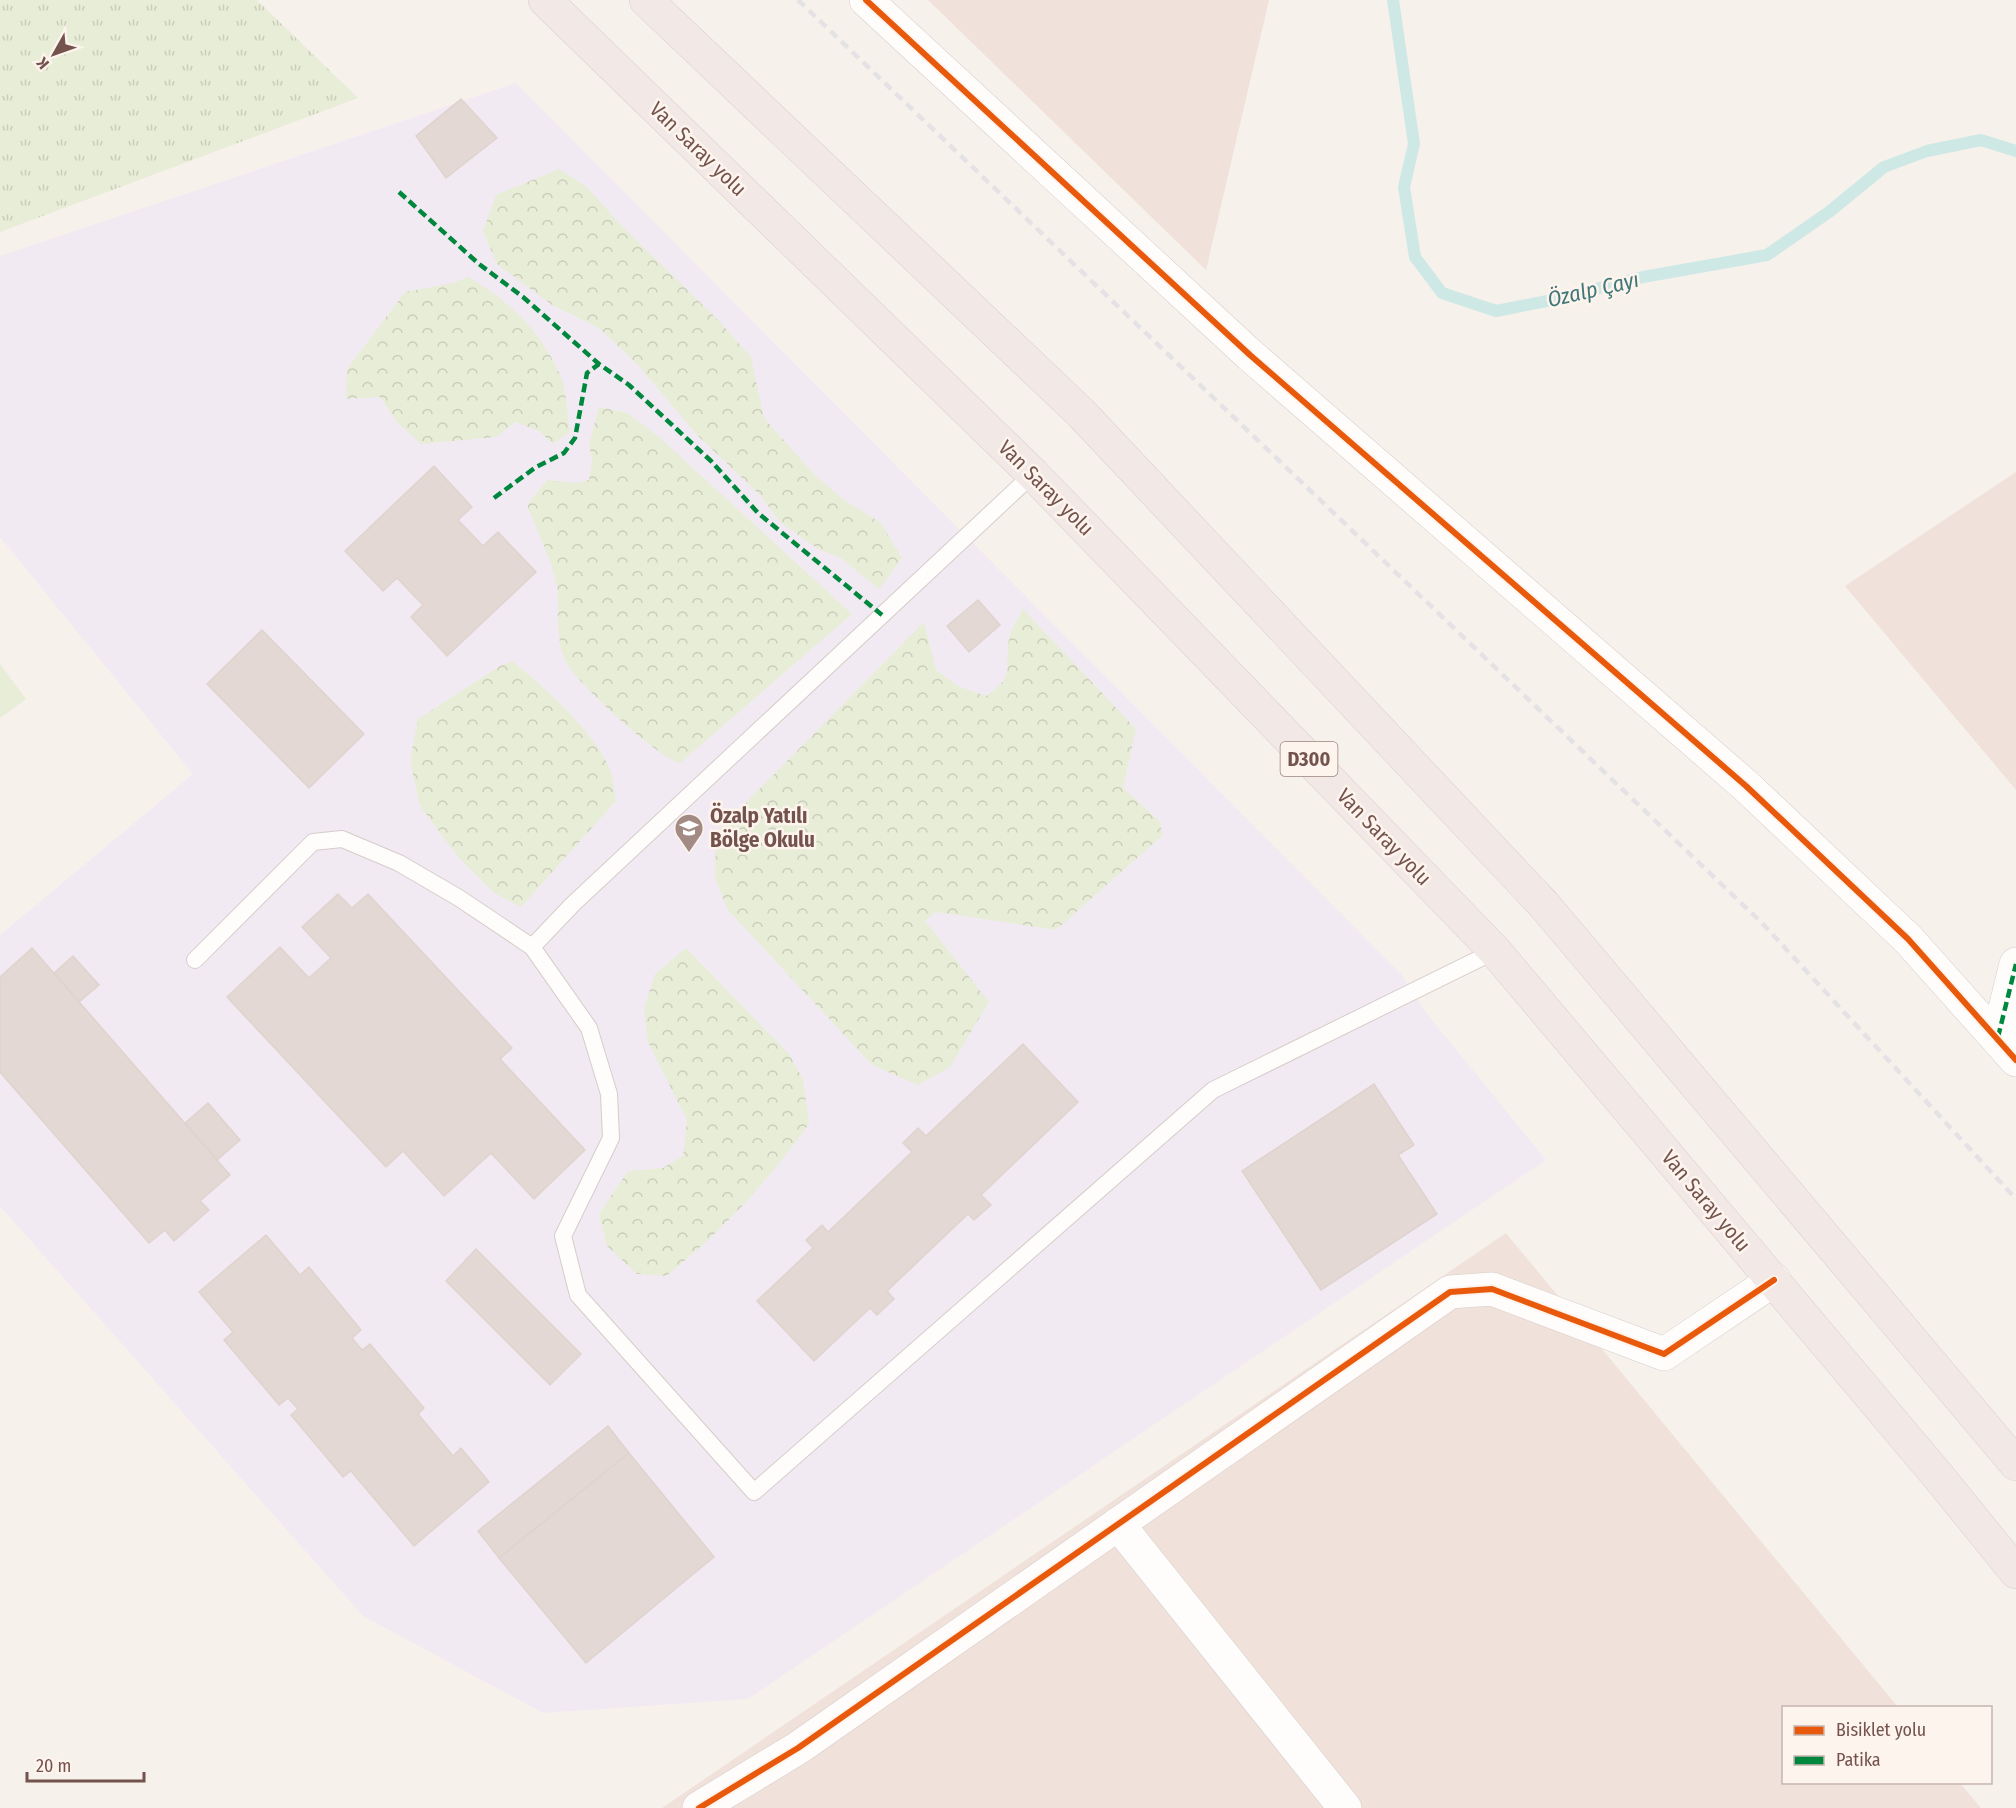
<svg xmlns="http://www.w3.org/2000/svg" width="2016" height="1808" font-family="'Fira Sans Condensed',sans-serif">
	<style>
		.residential { fill: #f0e2da }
		.education { fill: #f2eaf3 }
		.grass { fill: url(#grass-tufts) }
		.forest { fill: url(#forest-crowns) }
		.garden { fill: #e8edd7 }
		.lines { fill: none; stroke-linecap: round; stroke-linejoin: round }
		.stream { stroke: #cee8e5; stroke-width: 12 }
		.building { fill: #e3d8d3; stroke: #e0d3ce; stroke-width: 1.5 }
		.service-casing { stroke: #d6ccc9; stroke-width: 18 }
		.minor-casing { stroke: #d6ccc9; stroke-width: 34 }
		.trunk-casing { stroke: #d8ceca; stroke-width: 34 }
		.service { stroke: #fefdfc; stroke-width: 16 }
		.minor { stroke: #fefdfc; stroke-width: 33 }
		.trunk { stroke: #f2e9e6; stroke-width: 33 }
		.rail { stroke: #e4e2e5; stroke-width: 4.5; stroke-dasharray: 9 6; stroke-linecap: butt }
		.quiet { stroke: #00873e; stroke-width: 4.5; stroke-dasharray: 9 4.5; stroke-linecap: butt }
		.cycleway-casing { stroke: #fef4ee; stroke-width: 10 }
		.cycleway { stroke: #e8590c; stroke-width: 6 }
		.labels { text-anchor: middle; stroke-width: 5; stroke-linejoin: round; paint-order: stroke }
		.shield { fill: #fef4ee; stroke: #9d837d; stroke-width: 1.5 }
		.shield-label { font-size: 20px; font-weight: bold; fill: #74534d }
		.street-label { font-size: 21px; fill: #74534d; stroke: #fef4ee }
		.poi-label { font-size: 21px; font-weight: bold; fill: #74534d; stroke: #fef4ee; text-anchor: start }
		.water-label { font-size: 22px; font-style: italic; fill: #417877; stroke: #fef4ee }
	</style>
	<defs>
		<pattern id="grass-tufts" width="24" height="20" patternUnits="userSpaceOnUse" patternTransform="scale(1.5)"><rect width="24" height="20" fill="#e8edd7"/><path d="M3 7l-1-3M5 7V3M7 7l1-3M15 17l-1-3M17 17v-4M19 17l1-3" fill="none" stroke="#cacdba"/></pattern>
		<pattern id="forest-crowns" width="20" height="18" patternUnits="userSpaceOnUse" patternTransform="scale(1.5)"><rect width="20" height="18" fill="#e8edd7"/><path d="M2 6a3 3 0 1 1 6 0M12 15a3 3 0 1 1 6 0" fill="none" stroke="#cacdba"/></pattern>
	</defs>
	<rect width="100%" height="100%" fill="#f7f1ec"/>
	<!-- residential -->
	<g class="residential">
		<polygon points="928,0 1269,0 1206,270"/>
		<polygon points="2016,472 2016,790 1845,586"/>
		<polygon points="1506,1233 1898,1707 1784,1708 1784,1782 1960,1783 1981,1808 662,1808"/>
	</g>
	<!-- education -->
	<polygon class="education" points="516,83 1401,974 1424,1010 1546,1160 748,1699 543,1713 363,1616 0,1206 0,935 193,774 0,537 0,256"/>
	<!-- grass -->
	<polygon class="grass" points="0,0 257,0 358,98 0,232"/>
	<!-- forest -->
	<g class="forest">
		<polygon points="559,169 587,187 621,225 720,322 751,357 764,418 814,474 844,500 881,523 902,558 879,589 841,558 818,549 781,523 758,493 697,435 637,364 599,328 552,305 497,264 483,231 496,195"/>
		<path d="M468,277c41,23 74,56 93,100 6,16 6,38 9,55l-17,12 -14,-13 -24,-9 -19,15 -75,7 -24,-22 -17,-25 -34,2 1,-30 58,-77 48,-9z"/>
		<path d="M599,407l29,6 31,24 193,177 -172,149c-21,-4 -107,-83 -115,-103 -10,-23 -5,-49 -8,-73 -4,-25 -21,-58 -30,-82l20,-25 29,3 13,-3 3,-20 -3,-16z"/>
		<path d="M1023,609l113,120 -13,59 36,33 4,14 -107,95 -120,-18 -11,9 64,81 -39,65 -32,18 -46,-20 -144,-155 -13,-32 1,-45 208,-211 12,48 22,16 28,10c33,-21 16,-30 24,-61 3,-9 9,-18 13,-26z"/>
		<path d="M512,661c31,24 83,72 98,108 4,9 4,22 6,32l-95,106 -27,-14 -35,-35 -39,-52 -10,-45 8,-42 82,-53z"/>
		<path d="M686,948l103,106 14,25 6,45c-41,57 -87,108 -143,152l-29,-2 -30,-28 -8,-32 29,-43 35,-3 20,-12 4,-36 -39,-78 -4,-33 11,-35z"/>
	</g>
	<!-- garden -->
	<polygon class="garden" points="0,664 26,699 0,718"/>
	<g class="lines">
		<!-- stream -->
		<polyline class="stream" points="1393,0 1414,144 1404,187 1415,257 1442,293 1496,311 1552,300 1643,277 1767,255 1829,212 1884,167 1927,151 1981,140 2016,151"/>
	</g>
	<!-- building -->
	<g class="building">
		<polygon points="461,99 497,138 446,178 416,136"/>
		<polygon points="434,466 472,507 458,520 483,546 498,532 536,572 447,656 411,617 423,605 397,578 383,591 345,551"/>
		<polygon points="978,600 1000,625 969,652 947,626"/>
		<polygon points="262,630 364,734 309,788 207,684"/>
		<polygon points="338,894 352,908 368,894 512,1048 500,1059 585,1150 534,1199 491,1153 444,1196 403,1151 386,1167 227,997 280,947 309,978 331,958 302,927"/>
		<polygon points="32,948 230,1175 200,1201 209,1210 174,1241 165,1230 149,1243 0,1072 0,977"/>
		<polygon points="73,956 99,985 79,1002 54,973"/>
		<polygon points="1023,1044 1078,1102 981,1195 991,1205 974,1220 968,1214 887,1291 894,1299 877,1315 870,1308 814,1361 757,1301 813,1248 806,1240 822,1225 828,1232 912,1152 903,1143 918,1128 926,1136"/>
		<polygon points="1374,1084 1414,1145 1398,1155 1437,1214 1321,1290 1242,1171"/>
		<polygon points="208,1103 240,1140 217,1160 185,1123"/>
		<polygon points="266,1235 300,1275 309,1267 361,1330 352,1338 362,1350 370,1344 424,1408 418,1414 453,1456 461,1448 489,1482 414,1546 351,1471 343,1477 291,1415 298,1409 288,1398 279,1405 224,1340 233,1332 199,1292"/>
		<polygon points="476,1249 581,1354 550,1385 446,1281"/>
		<polygon points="608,1426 629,1453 499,1558 478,1531"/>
		<polygon points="629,1453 714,1557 586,1663 499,1558"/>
	</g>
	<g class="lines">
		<!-- service casing -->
		<g class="service-casing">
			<g id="service">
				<polyline points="1033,474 573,904 532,947 589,1028 609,1094 611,1138 563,1236 578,1295 754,1492 1213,1090 1495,951"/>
				<polyline points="195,960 313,842 342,839 399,863 459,898 532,947"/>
			</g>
		</g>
		<!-- minor casing -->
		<g class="minor-casing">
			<g id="minor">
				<polyline points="866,0 1250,355 1746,786 1908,939 2016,1060"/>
				<polyline points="1998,1037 2016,964"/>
				<polyline points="1118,1524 1345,1808"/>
				<polyline points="699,1808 798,1748 1450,1292 1492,1289 1664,1354 1774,1280"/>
			</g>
		</g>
		<!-- trunk casing -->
		<g class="trunk-casing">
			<g id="trunk">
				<polyline points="545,0 1033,474 1495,951 1938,1476 2016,1572"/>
				<polyline points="646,0 1081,413 1545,906 2016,1464"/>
			</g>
		</g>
		<!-- service -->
		<use href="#service" class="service"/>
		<!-- minor -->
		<use href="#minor" class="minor"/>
		<!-- trunk -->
		<use href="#trunk" class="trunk"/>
		<!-- rail -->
		<polyline class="rail" points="798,0 1763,924 2016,1199"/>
		<!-- quiet -->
		<g class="quiet">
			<polyline points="399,192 479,264 523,297 599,364 629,385 711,461 758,513 882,615"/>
			<polyline points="494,498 536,467 564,453 575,438 587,373 599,364"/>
			<polyline points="1998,1037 2016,964"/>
		</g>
		<!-- cycleway casing -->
		<g class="cycleway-casing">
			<g id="cycleway">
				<polyline points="866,0 1250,355 1746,786 1908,939 2016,1060"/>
				<polyline points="699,1808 798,1748 1450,1292 1492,1289 1664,1354 1774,1280"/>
			</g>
		</g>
		<!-- cycleway -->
		<use href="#cycleway" class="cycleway"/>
	</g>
	<!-- icons -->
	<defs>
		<g id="school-pin" transform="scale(1.5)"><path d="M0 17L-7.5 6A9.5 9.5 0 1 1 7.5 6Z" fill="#a28a85" stroke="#fef4ee"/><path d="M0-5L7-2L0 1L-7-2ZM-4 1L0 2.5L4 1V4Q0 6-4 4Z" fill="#fff"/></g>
	</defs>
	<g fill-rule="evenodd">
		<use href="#school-pin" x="689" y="828"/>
	</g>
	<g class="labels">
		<!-- shield labels -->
		<rect class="shield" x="1280.5" y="742" width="57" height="34" rx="4.5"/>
		<g class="shield-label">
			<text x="1309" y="766">D300</text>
		</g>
		<!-- street labels -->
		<g class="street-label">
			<text transform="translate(698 149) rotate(44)" y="7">Van Saray yolu</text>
			<text transform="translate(1046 488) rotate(45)" y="7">Van Saray yolu</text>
			<text transform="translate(1384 837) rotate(46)" y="7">Van Saray yolu</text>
			<text transform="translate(1706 1201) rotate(50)" y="7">Van Saray yolu</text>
		</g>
		<!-- poi labels -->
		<g class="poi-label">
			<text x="710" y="823">Özalp Yatılı<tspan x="710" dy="24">Bölge Okulu</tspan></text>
		</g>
		<!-- water labels -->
		<g class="water-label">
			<text transform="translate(1593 289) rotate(-13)" y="8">Özalp Çayı</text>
		</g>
	</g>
	<!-- legend -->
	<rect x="1782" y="1706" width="210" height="78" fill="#fef4ee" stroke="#c7b4ae" stroke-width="1.5"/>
	<rect x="1794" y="1726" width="30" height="9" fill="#e8590c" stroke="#c7b4ae" stroke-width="1.5"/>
	<text x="1836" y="1736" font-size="18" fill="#74534d">Bisiklet yolu</text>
	<rect x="1794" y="1756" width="30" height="9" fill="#00873e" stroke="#c7b4ae" stroke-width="1.5"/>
	<text x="1836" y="1766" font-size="18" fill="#74534d">Patika</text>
	<!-- north arrow -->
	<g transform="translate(54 54) rotate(230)" stroke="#fef4ee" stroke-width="4.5" paint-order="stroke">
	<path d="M0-4.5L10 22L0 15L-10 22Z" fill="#74534d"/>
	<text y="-9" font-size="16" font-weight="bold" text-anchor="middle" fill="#74534d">K</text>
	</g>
	<!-- scale -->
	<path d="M27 1772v9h117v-9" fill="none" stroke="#74534d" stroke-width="3"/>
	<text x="36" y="1772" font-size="18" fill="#74534d" stroke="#fef4ee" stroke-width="4.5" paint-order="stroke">20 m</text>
</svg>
